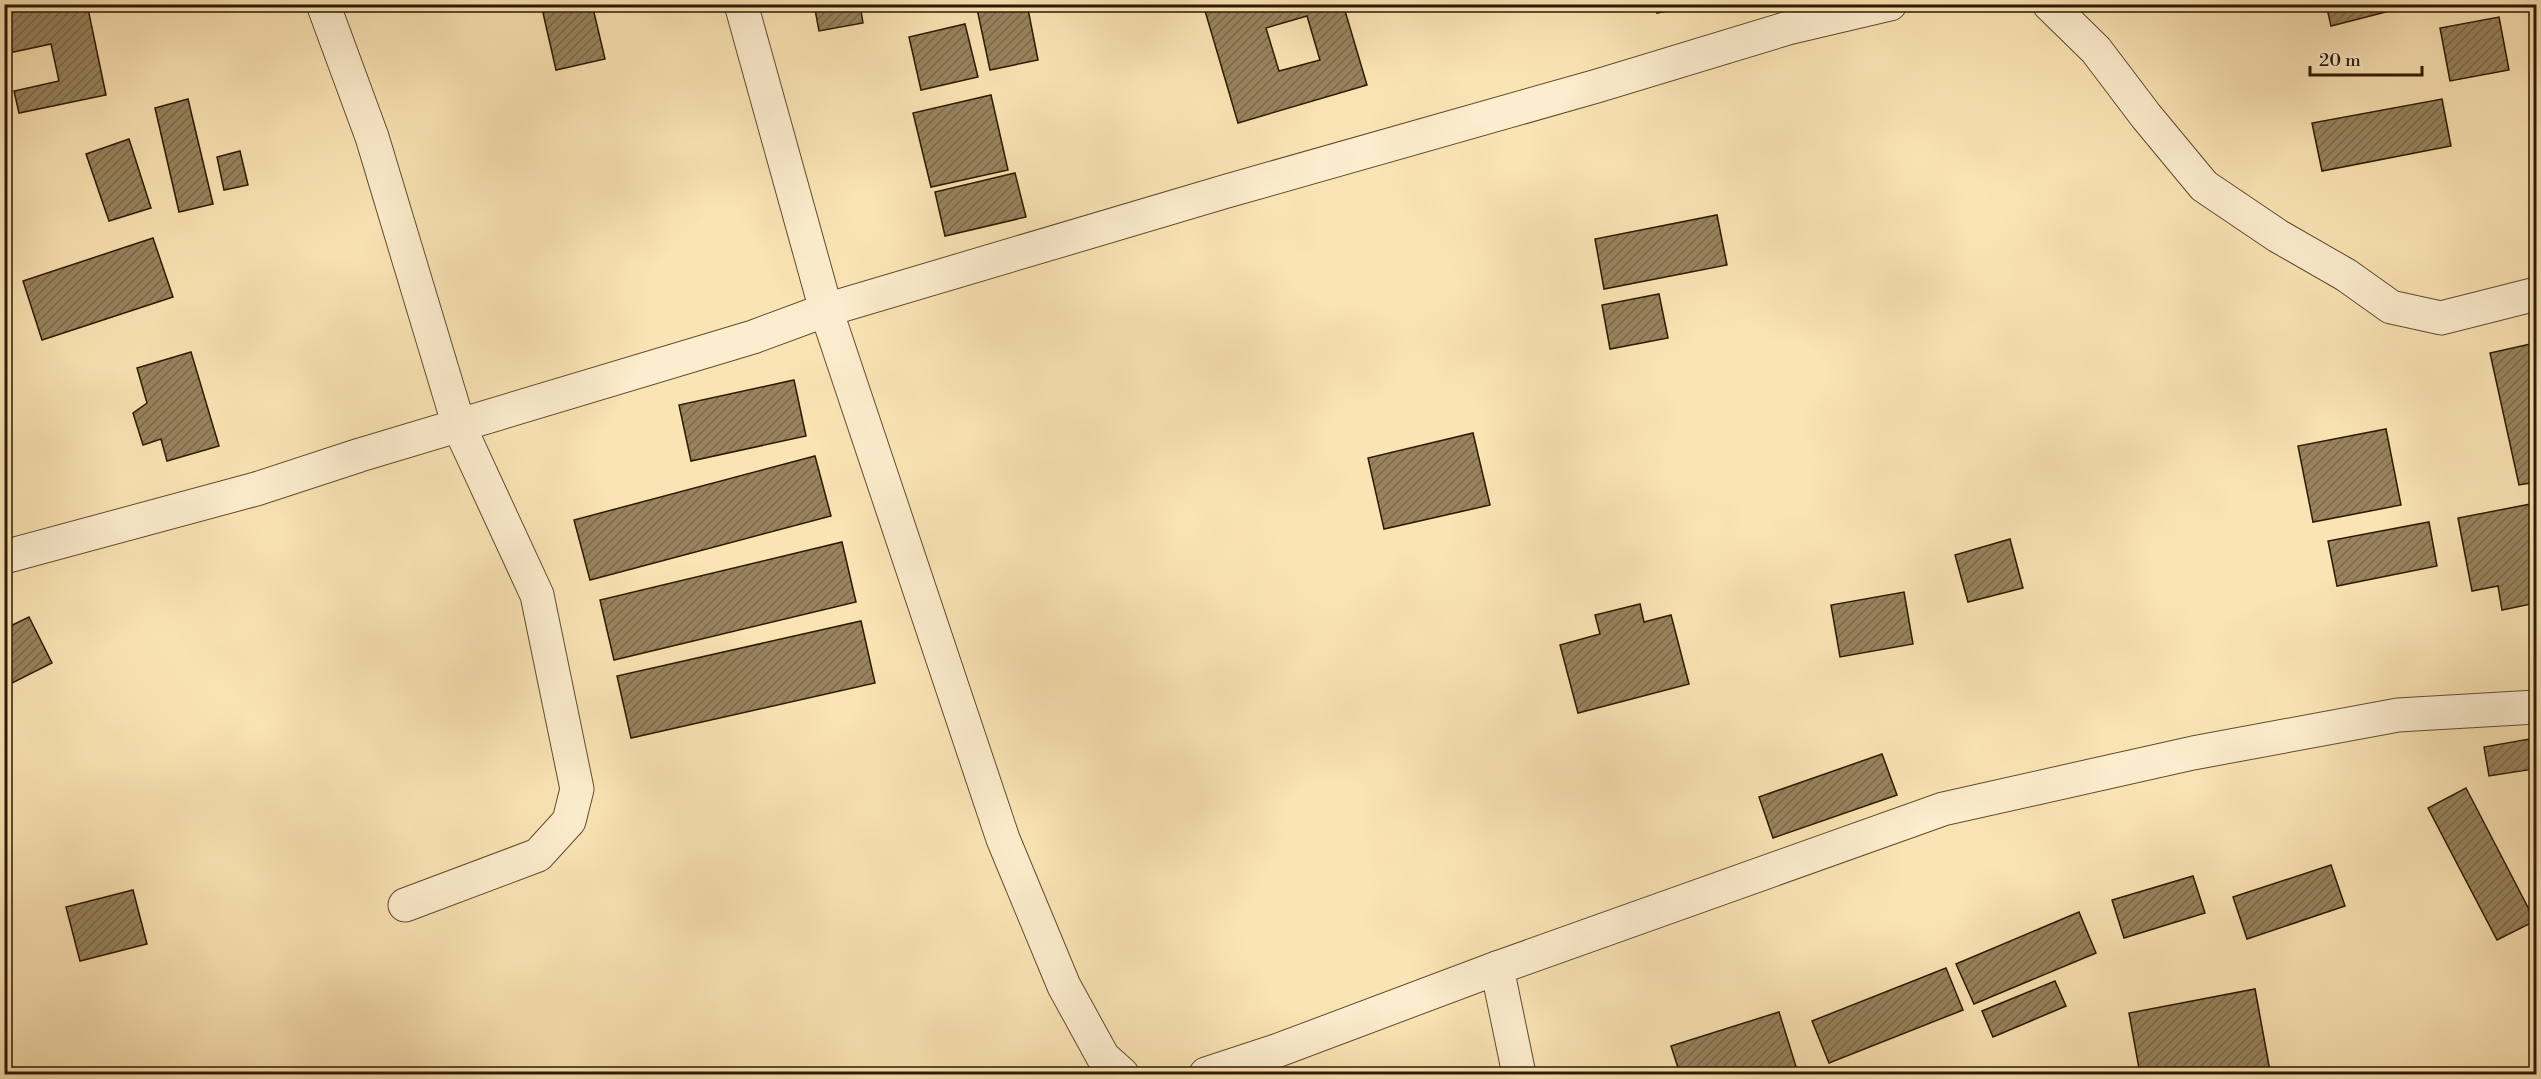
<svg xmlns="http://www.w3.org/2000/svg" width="2541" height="1079" font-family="'Libre Bodoni',serif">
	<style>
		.building { fill: url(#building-hatch); stroke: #2d1900; stroke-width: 1.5; fill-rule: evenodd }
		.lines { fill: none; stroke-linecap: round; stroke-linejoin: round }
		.minor-casing { stroke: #604c2d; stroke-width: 35 }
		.minor { stroke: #fcedce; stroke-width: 33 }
	</style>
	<defs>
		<pattern id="building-hatch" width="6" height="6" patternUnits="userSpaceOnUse" patternTransform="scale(1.5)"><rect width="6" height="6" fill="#98835e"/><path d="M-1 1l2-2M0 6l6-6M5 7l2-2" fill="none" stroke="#7c6a4b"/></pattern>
	</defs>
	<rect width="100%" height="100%" fill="#fbe4b4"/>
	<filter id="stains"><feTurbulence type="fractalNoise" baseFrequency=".00333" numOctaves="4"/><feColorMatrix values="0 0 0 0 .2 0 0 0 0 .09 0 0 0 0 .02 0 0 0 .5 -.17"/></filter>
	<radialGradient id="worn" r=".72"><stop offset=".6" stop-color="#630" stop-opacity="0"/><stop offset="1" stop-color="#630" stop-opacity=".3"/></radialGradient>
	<!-- building -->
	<g class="building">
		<polygon points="22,4 87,4 106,95 19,113 14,91 59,81 51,44 4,54 4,8"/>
		<polygon points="541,4 592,4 605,59 556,70"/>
		<polygon points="814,4 860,4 863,23 819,31"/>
		<polygon points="976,4 1027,4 1038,60 990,70"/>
		<path d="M1203,4h140l24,81 -129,38zM1307,16l13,44 -41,11 -13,-43z"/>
		<polygon points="1656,4 1701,4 1657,13"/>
		<polygon points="2326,4 2417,4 2331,26"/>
		<polygon points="2499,17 2509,70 2450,81 2440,28"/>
		<polygon points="965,24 978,77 921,90 909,37"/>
		<polygon points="991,95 1008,170 931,187 913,113"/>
		<polygon points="188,99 213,204 179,212 155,108"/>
		<polygon points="2442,99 2451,146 2322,171 2312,123"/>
		<polygon points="129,139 151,208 109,221 86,154"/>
		<polygon points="240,151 248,185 224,190 217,157"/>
		<polygon points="1015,173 1026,217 945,236 935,192"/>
		<polygon points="1717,215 1727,265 1604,289 1595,239"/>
		<polygon points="153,238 173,297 42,340 23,281"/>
		<polygon points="1659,294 1668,338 1610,349 1602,305"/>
		<polygon points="2535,343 2536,482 2519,485 2490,353"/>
		<polygon points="191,352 219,446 167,461 161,439 143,445 133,413 147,403 137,368"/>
		<polygon points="794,380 806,436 691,461 679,405"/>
		<polygon points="2386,429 2401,505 2313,522 2298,446"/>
		<polygon points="1473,433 1490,505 1384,529 1368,458"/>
		<polygon points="815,456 831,516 590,580 574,520"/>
		<polygon points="2536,503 2536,603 2502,610 2498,586 2472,591 2458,518"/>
		<polygon points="2429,522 2437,566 2337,586 2328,541"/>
		<polygon points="2010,539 2023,588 1968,602 1955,555"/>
		<polygon points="842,542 856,602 614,660 600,600"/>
		<polygon points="1904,592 1913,644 1840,657 1831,605"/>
		<polygon points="1640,604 1644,622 1671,615 1689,684 1578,713 1560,645 1600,634 1595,615"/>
		<polygon points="29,617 52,663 4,687 4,629"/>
		<polygon points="861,621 875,683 631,738 617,676"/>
		<polygon points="2529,739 2534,769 2489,776 2484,747"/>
		<polygon points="1882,754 1897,795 1773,838 1759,797"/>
		<polygon points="2466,788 2535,921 2497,940 2428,808"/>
		<polygon points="2331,865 2345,906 2247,939 2233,897"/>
		<polygon points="2193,876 2205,913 2124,938 2112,900"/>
		<polygon points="133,890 147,944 80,961 66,907"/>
		<polygon points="2079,912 2096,953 1974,1004 1956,964"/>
		<polygon points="1946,968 1963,1010 1829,1063 1812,1021"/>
		<polygon points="2055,981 2066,1006 1993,1037 1982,1011"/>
		<polygon points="2255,989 2270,1071 2253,1074 2140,1074 2129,1013"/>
		<polygon points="1779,1012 1798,1073 1680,1074 1671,1046"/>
	</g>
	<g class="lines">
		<!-- minor casing -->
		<g class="minor-casing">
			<g id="minor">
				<polyline points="323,4 372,137 459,426 537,595 577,789 569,821 538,855 405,905"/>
				<polyline points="741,4 826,310 1003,839 1064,986 1103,1057 1122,1074"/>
				<polyline points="2049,4 2096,50 2146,116 2204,186 2278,236 2346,275 2391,307 2441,318 2536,294"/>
				<polyline points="4,557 256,489 360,455 753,337 826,310 1227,191 1597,86 1788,28 1890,4"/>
				<polyline points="1497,968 1519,1074"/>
				<polyline points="1206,1074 1276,1051 1497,968 1943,809 2193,753 2398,715 2536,707"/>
			</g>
		</g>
		<!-- minor -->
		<use href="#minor" class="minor"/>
	</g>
	<!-- margin -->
	<rect width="2541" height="1079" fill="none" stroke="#fbe4b4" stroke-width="24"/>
	<rect x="6" y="6" width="2529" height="1067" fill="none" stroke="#2d1900" stroke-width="3"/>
	<rect x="12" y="12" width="2517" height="1055" fill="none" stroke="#2d1900" stroke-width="1.5"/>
	<!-- scale -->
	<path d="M2310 66v9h112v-9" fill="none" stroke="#2d1900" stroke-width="3"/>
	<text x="2319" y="66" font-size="18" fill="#2d1900" stroke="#fcedce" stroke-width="4.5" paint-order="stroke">20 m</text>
	<rect width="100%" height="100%" filter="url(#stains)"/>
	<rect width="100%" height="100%" fill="url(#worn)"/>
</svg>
